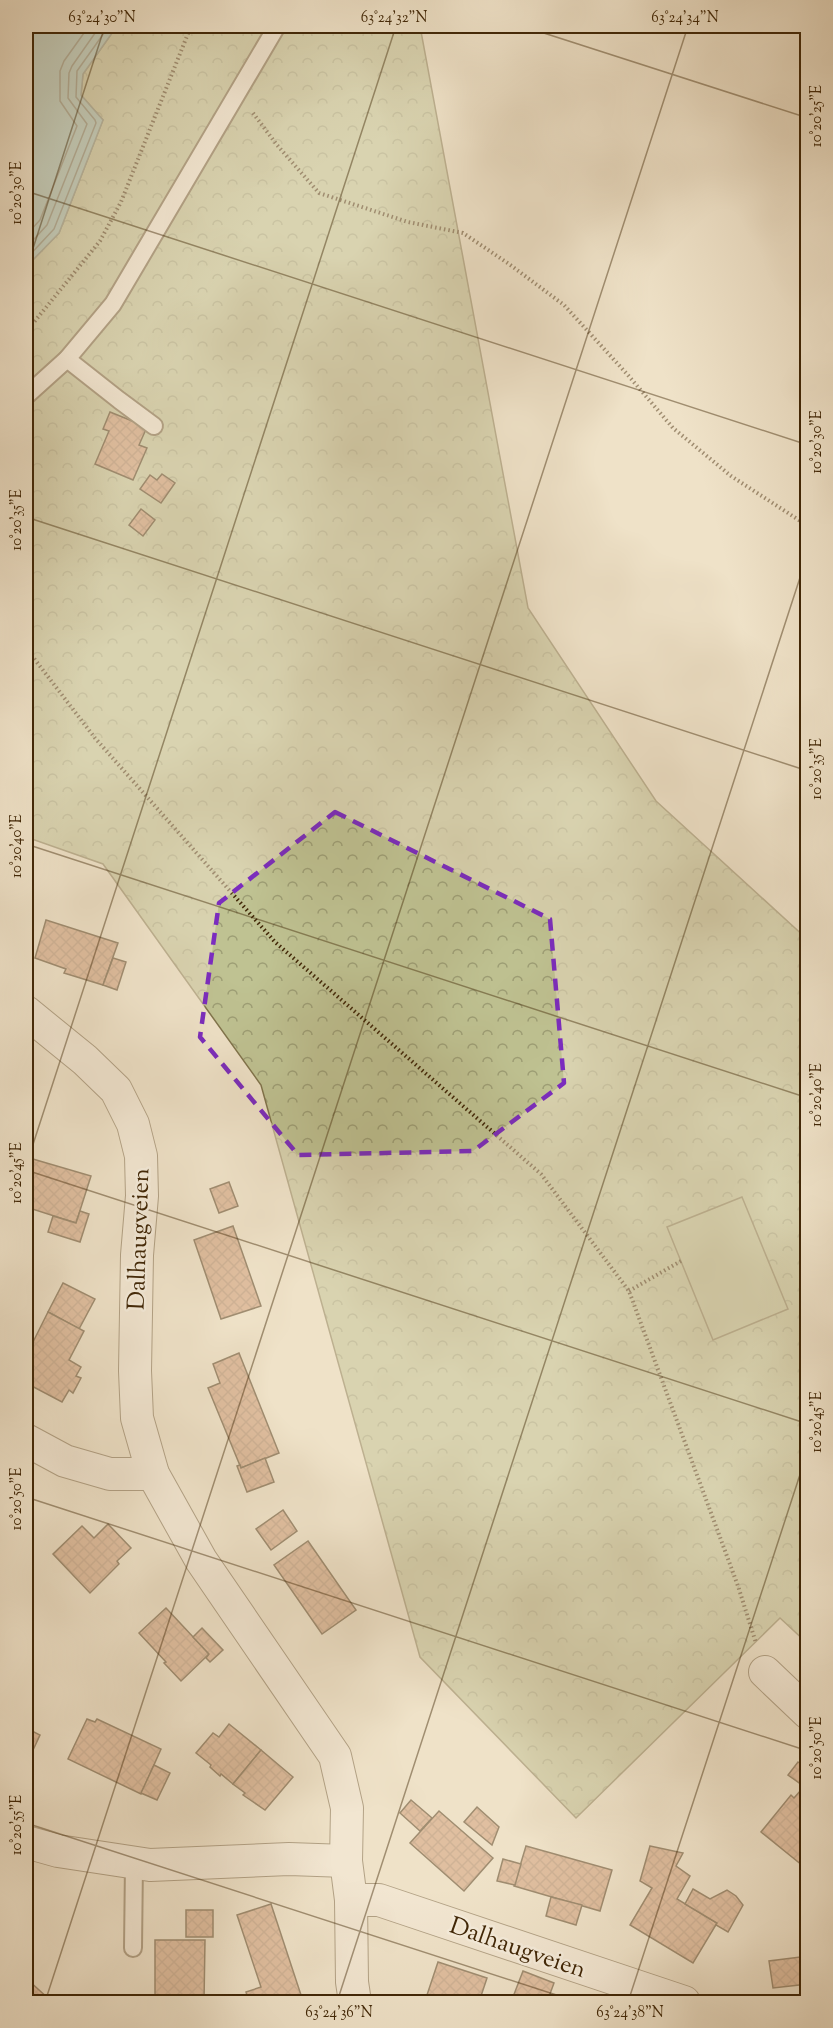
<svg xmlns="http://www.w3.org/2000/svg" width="833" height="2028" font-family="'Sorts Mill Goudy',serif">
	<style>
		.forest { fill: url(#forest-crowns); stroke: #80744c; stroke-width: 1.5 }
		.garden { fill: #bfc292; stroke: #80744c; stroke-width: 1.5 }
		.water { fill: #9abeb6; stroke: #768270; stroke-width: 1.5 }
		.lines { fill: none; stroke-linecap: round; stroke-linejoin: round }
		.shore { stroke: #6e725e; stroke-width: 1.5 }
		.building { fill: url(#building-cross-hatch); stroke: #412707; stroke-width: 1.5 }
		.lane-casing { stroke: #6c5637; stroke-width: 20 }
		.street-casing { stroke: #6c5637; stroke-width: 34 }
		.path { stroke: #412707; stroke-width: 4; stroke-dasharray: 1.5 3; stroke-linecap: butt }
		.lane { stroke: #f5ecdb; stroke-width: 16 }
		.street { stroke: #f5ecdb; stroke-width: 32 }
		.marked { fill: none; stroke: #7b2cbf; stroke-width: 4.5; stroke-dasharray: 12 8; stroke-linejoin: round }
		.ticks { fill: none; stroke: #412707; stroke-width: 1.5; stroke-opacity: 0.45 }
		.labels { text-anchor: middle; stroke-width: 5; stroke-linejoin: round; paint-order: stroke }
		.street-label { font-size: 24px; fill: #412707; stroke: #f5ecdb }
		.neatline { fill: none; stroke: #412707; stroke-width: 2 }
		.ticks-label { font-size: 15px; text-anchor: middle; fill: #412707 }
	</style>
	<defs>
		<pattern id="forest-crowns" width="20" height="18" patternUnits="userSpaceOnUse" patternTransform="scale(1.5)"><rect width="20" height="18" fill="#bfc292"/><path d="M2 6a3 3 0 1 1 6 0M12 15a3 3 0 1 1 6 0" fill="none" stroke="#9d9e75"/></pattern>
		<pattern id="building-cross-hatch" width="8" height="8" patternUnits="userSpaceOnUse" patternTransform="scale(1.5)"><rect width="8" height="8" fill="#cf9670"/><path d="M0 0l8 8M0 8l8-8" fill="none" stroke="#aa7a5a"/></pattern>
	</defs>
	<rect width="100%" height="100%" fill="#efe2c8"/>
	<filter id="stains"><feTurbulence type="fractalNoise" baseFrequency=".00333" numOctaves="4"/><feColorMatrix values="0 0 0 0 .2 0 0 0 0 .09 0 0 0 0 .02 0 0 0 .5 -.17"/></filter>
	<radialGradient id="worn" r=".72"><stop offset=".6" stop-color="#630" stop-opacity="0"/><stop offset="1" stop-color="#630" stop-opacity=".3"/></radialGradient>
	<!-- forest -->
	<polygon class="forest" points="117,26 420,26 528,608 656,801 807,939 807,1643 780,1618 576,1818 420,1657 261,1085 103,864 26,837 26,302 31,298 27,266 59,233 103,120 81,95 83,74"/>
	<!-- garden -->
	<polygon class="garden" points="742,1197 788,1309 713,1340 667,1227"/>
	<!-- water -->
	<polygon class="water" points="26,26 117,26 83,74 81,95 103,120 59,233 27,266 31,298 26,302"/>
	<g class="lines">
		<!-- shore -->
		<g class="shore">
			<polyline points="26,235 40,220 77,126 60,101 60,71 64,61 89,26"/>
			<polyline points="26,248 47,225 87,124 68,98 69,73 72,66 100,26"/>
			<polyline points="26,259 54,229 96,123 95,120 76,97 77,71 109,26"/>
		</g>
	</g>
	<!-- building -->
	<g class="building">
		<polygon points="110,412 147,427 139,445 147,448 133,480 95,464 109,431 103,429"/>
		<polygon points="162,474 175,483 161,503 140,489 150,475 157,480"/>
		<polygon points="141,509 155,520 143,536 129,525"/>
		<polygon points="46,920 118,943 103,985 64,973 66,969 35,958"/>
		<polygon points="113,958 126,962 117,990 103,985"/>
		<polygon points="26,1157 91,1176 76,1223 26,1207"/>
		<polygon points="229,1182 238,1206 219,1213 210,1189"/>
		<polygon points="80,1211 89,1214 80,1242 48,1232 53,1216 76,1223"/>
		<polygon points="233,1226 261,1306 221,1319 194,1240"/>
		<polygon points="63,1283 95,1299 79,1329 48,1312"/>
		<polygon points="48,1312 84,1331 69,1360 81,1367 76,1376 81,1378 73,1393 69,1390 62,1402 26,1383 26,1338 33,1342"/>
		<polygon points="239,1353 279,1453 241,1468 208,1388 220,1383 213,1364"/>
		<polygon points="265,1458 274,1482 247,1492 237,1466 240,1465 241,1468"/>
		<polygon points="26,1465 33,1470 26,1484"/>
		<polygon points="283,1510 297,1531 271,1550 256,1529"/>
		<polygon points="108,1524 131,1548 117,1561 119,1564 90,1593 53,1554 82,1526 94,1538"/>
		<polygon points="308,1541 356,1610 322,1634 274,1565"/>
		<polygon points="166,1608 209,1654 181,1681 164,1663 166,1662 139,1633"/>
		<polygon points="202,1628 223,1650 210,1662 206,1658 209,1654 193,1637"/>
		<polygon points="87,1719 95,1722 97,1719 161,1749 141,1794 68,1759"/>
		<polygon points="229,1724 261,1750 233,1784 221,1774 220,1776 210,1767 211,1765 196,1753 213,1733 219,1737"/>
		<polygon points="26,1728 40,1735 26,1765"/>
		<polygon points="261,1750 293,1777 265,1810 243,1795 245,1793 233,1784"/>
		<polygon points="798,1762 808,1769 808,1778 802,1785 788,1775"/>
		<polygon points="154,1765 170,1773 157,1800 141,1793"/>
		<polygon points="808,1782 808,1870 761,1832 791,1795 794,1798"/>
		<polygon points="411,1800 432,1818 420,1831 400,1813"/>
		<polygon points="477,1807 499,1827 492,1845 464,1822"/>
		<polygon points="439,1811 493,1858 464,1891 410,1843"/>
		<polygon points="526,1846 612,1870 600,1911 514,1886"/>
		<polygon points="650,1846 683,1853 676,1866 690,1876 677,1899 717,1923 693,1963 630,1925 652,1888 640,1881"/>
		<polygon points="503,1859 521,1864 515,1885 497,1881"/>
		<polygon points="693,1889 710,1899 727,1890 736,1896 743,1905 728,1932 716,1925 717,1923 685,1904"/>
		<polygon points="551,1897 582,1905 576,1925 546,1916"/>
		<polygon points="271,1904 301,1995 278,2002 249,2002 246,1992 261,1987 237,1915"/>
		<rect x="186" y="1910" width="27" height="27"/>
		<polygon points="155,1940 205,1940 204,2002 155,2002"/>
		<polygon points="808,1956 808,1984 773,1988 769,1961"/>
		<polygon points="438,1962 487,1978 479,2002 441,2002 426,1998"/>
		<polygon points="523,1971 554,1983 547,2002 528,2002 513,1997"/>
		<polygon points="27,1979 50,2000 48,2002 26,2002"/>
	</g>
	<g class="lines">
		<!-- lane casing -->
		<g class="lane-casing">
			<g id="lane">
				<polyline points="67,359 119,400 154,426"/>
				<polyline points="26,396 67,359 113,304 277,26"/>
				<polyline points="133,1948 134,1863"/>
			</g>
		</g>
		<!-- street casing -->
		<g class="street-casing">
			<g id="street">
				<polyline points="26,1012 85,1060 116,1090 133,1124 141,1156 142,1196 137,1255 135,1371 137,1418 153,1474 201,1560 335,1756 347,1808 346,1861 351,1900 352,1982 355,2002"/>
				<polyline points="26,1440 65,1461 110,1474 153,1474"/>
				<polyline points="765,1672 808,1713"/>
				<polyline points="26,1842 58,1851 150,1865 289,1859 346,1861"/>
				<polyline points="351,1900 379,1900 684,2002"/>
			</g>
		</g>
		<!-- path -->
		<g class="path">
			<polyline points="253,113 277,145 319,193 408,222 463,233 509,264 564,305 627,374 673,428 731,476 808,526"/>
			<polyline points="26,332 100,241 121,202 191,26"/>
			<polyline points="26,648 95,738 275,942 541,1174 629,1291 738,1586 756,1643"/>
			<polyline points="629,1291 681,1261"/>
		</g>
		<!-- lane -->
		<use href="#lane" class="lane"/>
		<!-- street -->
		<use href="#street" class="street"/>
	</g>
	<!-- marked area -->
	<path d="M0 0H833V2028H0ZM335,812l215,107 14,164 -91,68 -175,4 -98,-118 19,-134z" fill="#efe2c8" fill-opacity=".55" fill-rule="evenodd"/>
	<path class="marked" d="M335,812l215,107 14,164 -91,68 -175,4 -98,-118 19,-134z"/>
	<!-- ticks -->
	<path class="ticks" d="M522,26l286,92M26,191l782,254M26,270l79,-244M26,517l782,254M26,844l782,254M26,1166l370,-1140M26,1170l782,254M26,1497l782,254M26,1823l552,179M45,2002l643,-1976M337,2002l471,-1449M628,2002l180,-552"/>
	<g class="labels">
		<!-- street labels -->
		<g class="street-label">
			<text transform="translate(138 1239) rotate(-88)" y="8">Dalhaugveien</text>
			<text transform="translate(518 1947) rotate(19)" y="8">Dalhaugveien</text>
		</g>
	</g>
	<!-- margin -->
	<rect width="833" height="2028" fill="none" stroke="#efe2c8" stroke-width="66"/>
	<rect x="33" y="33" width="767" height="1962" class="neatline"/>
	<g class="ticks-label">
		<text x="102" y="22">63°24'30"N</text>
		<text x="394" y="22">63°24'32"N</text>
		<text x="685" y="22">63°24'34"N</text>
		<text transform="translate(816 116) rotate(-90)" y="5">10°20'25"E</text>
		<text transform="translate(16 193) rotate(-90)" y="5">10°20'30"E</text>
		<text transform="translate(816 442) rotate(-90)" y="5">10°20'30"E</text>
		<text transform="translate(16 520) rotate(-90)" y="5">10°20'35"E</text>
		<text transform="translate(816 769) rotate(-90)" y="5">10°20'35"E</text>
		<text transform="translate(16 846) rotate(-90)" y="5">10°20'40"E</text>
		<text transform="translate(816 1095) rotate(-90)" y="5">10°20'40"E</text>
		<text transform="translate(16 1173) rotate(-90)" y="5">10°20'45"E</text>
		<text transform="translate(816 1422) rotate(-90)" y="5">10°20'45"E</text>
		<text transform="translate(16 1499) rotate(-90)" y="5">10°20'50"E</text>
		<text transform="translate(816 1748) rotate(-90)" y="5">10°20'50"E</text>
		<text transform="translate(16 1825) rotate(-90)" y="5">10°20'55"E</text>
		<text x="339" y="2017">63°24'36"N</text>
		<text x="630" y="2017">63°24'38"N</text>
	</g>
	<rect width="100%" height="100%" filter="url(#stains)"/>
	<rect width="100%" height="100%" fill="url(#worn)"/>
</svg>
